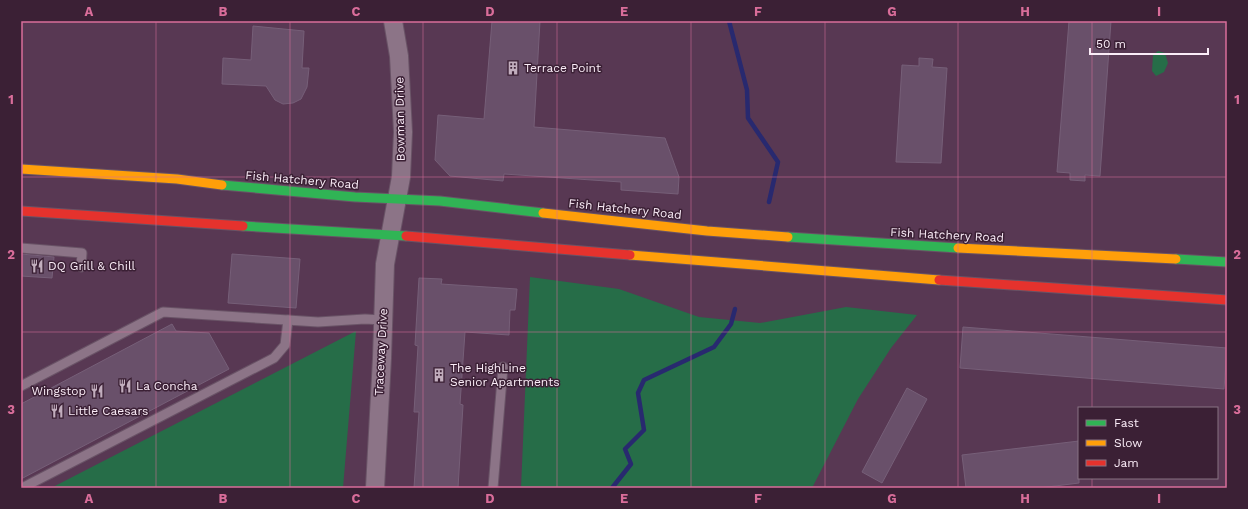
<svg xmlns="http://www.w3.org/2000/svg" width="1248" height="509" font-family="'Work Sans',sans-serif">
	<style>
		.green { fill: #266d48 }
		.lines { fill: none; stroke-linecap: round; stroke-linejoin: round }
		.stream { stroke: #28296f; stroke-width: 4.5 }
		.building { fill: #69506a; stroke: #765f78 }
		.lane-casing { stroke: #695366; stroke-width: 11 }
		.street-casing { stroke: #695366; stroke-width: 20 }
		.fast-casing { stroke: #695366; stroke-width: 11 }
		.slow-casing { stroke: #695366; stroke-width: 11 }
		.jam-casing { stroke: #695366; stroke-width: 11 }
		.lane { stroke: #8c7487; stroke-width: 9 }
		.street { stroke: #8c7487; stroke-width: 18 }
		.fast { stroke: #30b455; stroke-width: 9 }
		.slow { stroke: #ff9f0a; stroke-width: 9 }
		.jam { stroke: #e5322d; stroke-width: 9 }
		.grid { fill: none; stroke: #d96d9a; stroke-width: 1; stroke-opacity: 0.55 }
		.labels { text-anchor: middle; stroke-width: 3; stroke-linejoin: round; paint-order: stroke }
		.poi-label { font-size: 12px; fill: #fbedf8; stroke: #3b2035; text-anchor: start }
		.street-label { font-size: 12px; fill: #fbedf8; stroke: #3b2035 }
		.neatline { fill: none; stroke: #d96d9a; stroke-width: 1.5 }
		.grid-label { font-size: 13px; text-anchor: middle; font-weight: bold; fill: #d96d9a }
	</style>
	<rect width="100%" height="100%" fill="#583853"/>
	<!-- green -->
	<g class="green">
		<polygon points="1158,51 1165,53 1168,63 1164,72 1156,76 1152,71 1153,55"/>
		<polygon points="530,277 619,289 699,317 760,323 846,307 917,315 891,348 858,399 812,488 521,488"/>
		<polygon points="356,331 343,488 51,488"/>
	</g>
	<g class="lines">
		<!-- stream -->
		<g class="stream">
			<polyline points="729,21 747,90 748,118 778,162 769,202"/>
			<polyline points="612,488 631,464 625,449 644,430 638,393 644,380 714,347 731,324 735,309"/>
		</g>
	</g>
	<!-- building -->
	<g class="building">
		<polygon points="492,21 540,21 534,127 665,138 679,177 678,194 621,190 621,182 504,174 503,181 450,176 435,160 438,115 484,119"/>
		<polygon points="1069,21 1111,21 1100,176 1085,175 1085,181 1070,180 1070,173 1057,172"/>
		<polygon points="253,26 304,31 302,68 309,68 307,87 301,99 293,103 283,104 275,100 266,86 222,84 223,58 251,60"/>
		<polygon points="919,58 933,59 932,67 947,68 941,163 896,162 902,65 919,66"/>
		<polygon points="21,254 54,257 52,278 21,276"/>
		<polygon points="232,254 300,259 296,308 228,303"/>
		<polygon points="419,278 442,279 441,284 517,289 515,310 510,310 509,335 465,332 460,404 463,405 458,488 414,488 419,412 414,412 418,346 415,345"/>
		<polygon points="172,324 176,331 209,333 229,369 21,479 21,404"/>
		<polygon points="963,327 1227,348 1224,389 960,368"/>
		<polygon points="907,388 927,399 882,483 862,472"/>
		<polygon points="1079,441 1079,483 1039,488 966,488 962,455"/>
	</g>
	<g class="lines">
		<!-- lane casing -->
		<g class="lane-casing">
			<g id="lane">
				<polyline points="21,248 82,253 81,267"/>
				<polyline points="21,386 163,312 318,322 365,319 382,320"/>
				<polyline points="22,488 274,358 285,345 288,320"/>
				<polyline points="493,488 503,367"/>
			</g>
		</g>
		<!-- street casing -->
		<g class="street-casing">
			<polyline id="street" points="375,488 382,358 385,264 401,177 403,132 399,56 393,21"/>
		</g>
		<!-- fast casing -->
		<g class="fast-casing">
			<g id="fast">
				<polyline points="222,185 355,197 440,201 543,213"/>
				<polyline points="243,226 406,236"/>
				<polyline points="788,237 958,248"/>
				<polyline points="1176,259 1227,262"/>
			</g>
		</g>
		<!-- slow casing -->
		<g class="slow-casing">
			<g id="slow">
				<polyline points="21,169 177,179 222,185"/>
				<polyline points="543,213 707,231 788,237"/>
				<polyline points="958,248 1176,259"/>
				<polyline points="630,255 939,280"/>
			</g>
		</g>
		<!-- jam casing -->
		<g class="jam-casing">
			<g id="jam">
				<polyline points="21,211 243,226"/>
				<polyline points="406,236 630,255"/>
				<polyline points="939,280 1227,300"/>
			</g>
		</g>
		<!-- lane -->
		<use href="#lane" class="lane"/>
		<!-- street -->
		<use href="#street" class="street"/>
		<!-- fast -->
		<use href="#fast" class="fast"/>
		<!-- slow -->
		<use href="#slow" class="slow"/>
		<!-- jam -->
		<use href="#jam" class="jam"/>
	</g>
	<!-- grid -->
	<path class="grid" d="M156,21v467M290,21v467M423,21v467M557,21v467M691,21v467M825,21v467M958,21v467M1092,21v387M21,177h1206M21,332h1206M1092,478v10"/>
	<!-- icons -->
	<defs>
		<g id="building-bare" transform="scale(1.08)"><path d="M-4-6H4V6H1V3H-1V6H-4ZM-2.5-4.3h1.7v1.8h-1.7ZM.8-4.3h1.7v1.8H.8ZM-2.5-1h1.7V.8h-1.7ZM.8-1h1.7V.8H.8Z" fill="#c2aebe" stroke="#3b2035" stroke-width="2.5" paint-order="stroke"/></g>
		<g id="restaurant-bare" transform="scale(1.08)"><path d="M-5-6h1v4h1v-4h1v4h1v-4h1v5L-1.5 .5V6h-2V.5L-5-1ZM5-6V6H3V1.5H1.5Q1.5-4 5-6Z" fill="#c2aebe" stroke="#3b2035" stroke-width="2.5" paint-order="stroke"/></g>
	</defs>
	<g fill-rule="evenodd">
		<use href="#building-bare" x="513" y="68"/>
		<use href="#restaurant-bare" x="37" y="266"/>
		<use href="#building-bare" x="439" y="375"/>
		<use href="#restaurant-bare" x="125" y="386"/>
		<use href="#restaurant-bare" x="97" y="391"/>
		<use href="#restaurant-bare" x="57" y="411"/>
	</g>
	<g class="labels">
		<!-- poi labels -->
		<g class="poi-label">
			<text x="524" y="72">Terrace Point</text>
			<text x="48" y="270">DQ Grill &amp; Chill</text>
			<text x="450" y="372">The HighLine<tspan x="450" dy="14">Senior Apartments</tspan></text>
			<text x="136" y="390">La Concha</text>
			<text x="86" y="395" text-anchor="end">Wingstop</text>
			<text x="68" y="415">Little Caesars</text>
		</g>
		<!-- street labels -->
		<g class="street-label">
			<text transform="translate(400 119) rotate(-91)" y="4">Bowman Drive</text>
			<text transform="translate(302 180) rotate(5)" y="4">Fish Hatchery Road</text>
			<text transform="translate(625 209) rotate(6)" y="4">Fish Hatchery Road</text>
			<text transform="translate(947 235) rotate(3)" y="4">Fish Hatchery Road</text>
			<text transform="translate(381 352) rotate(-87)" y="4">Traceway Drive</text>
		</g>
	</g>
	<!-- border -->
	<rect width="1248" height="509" fill="none" stroke="#3b2035" stroke-width="44"/>
	<!-- legend -->
	<rect x="1078" y="407" width="140" height="72" fill="#3b2035" stroke="#887283"/>
	<rect x="1086" y="420" width="20" height="6" fill="#30b455" stroke="#887283"/>
	<text x="1114" y="427" font-size="12" fill="#fbedf8">Fast</text>
	<rect x="1086" y="440" width="20" height="6" fill="#ff9f0a" stroke="#887283"/>
	<text x="1114" y="447" font-size="12" fill="#fbedf8">Slow</text>
	<rect x="1086" y="460" width="20" height="6" fill="#e5322d" stroke="#887283"/>
	<text x="1114" y="467" font-size="12" fill="#fbedf8">Jam</text>
	<!-- scale -->
	<path d="M1090 48v6h118v-6" fill="none" stroke="#fbedf8" stroke-width="2"/>
	<text x="1096" y="48" font-size="12" fill="#fbedf8" stroke="#3b2035" stroke-width="3" paint-order="stroke">50 m</text>
	<rect x="22" y="22" width="1204" height="465" class="neatline"/>
	<g class="grid-label">
		<text x="89" y="16">A</text>
		<text x="223" y="16">B</text>
		<text x="356" y="16">C</text>
		<text x="490" y="16">D</text>
		<text x="624" y="16">E</text>
		<text x="758" y="16">F</text>
		<text x="892" y="16">G</text>
		<text x="1025" y="16">H</text>
		<text x="1159" y="16">I</text>
		<text x="11" y="104">1</text>
		<text x="1237" y="104">1</text>
		<text x="11" y="259">2</text>
		<text x="1237" y="259">2</text>
		<text x="11" y="414">3</text>
		<text x="1237" y="414">3</text>
		<text x="89" y="503">A</text>
		<text x="223" y="503">B</text>
		<text x="356" y="503">C</text>
		<text x="490" y="503">D</text>
		<text x="624" y="503">E</text>
		<text x="758" y="503">F</text>
		<text x="892" y="503">G</text>
		<text x="1025" y="503">H</text>
		<text x="1159" y="503">I</text>
	</g>
</svg>
